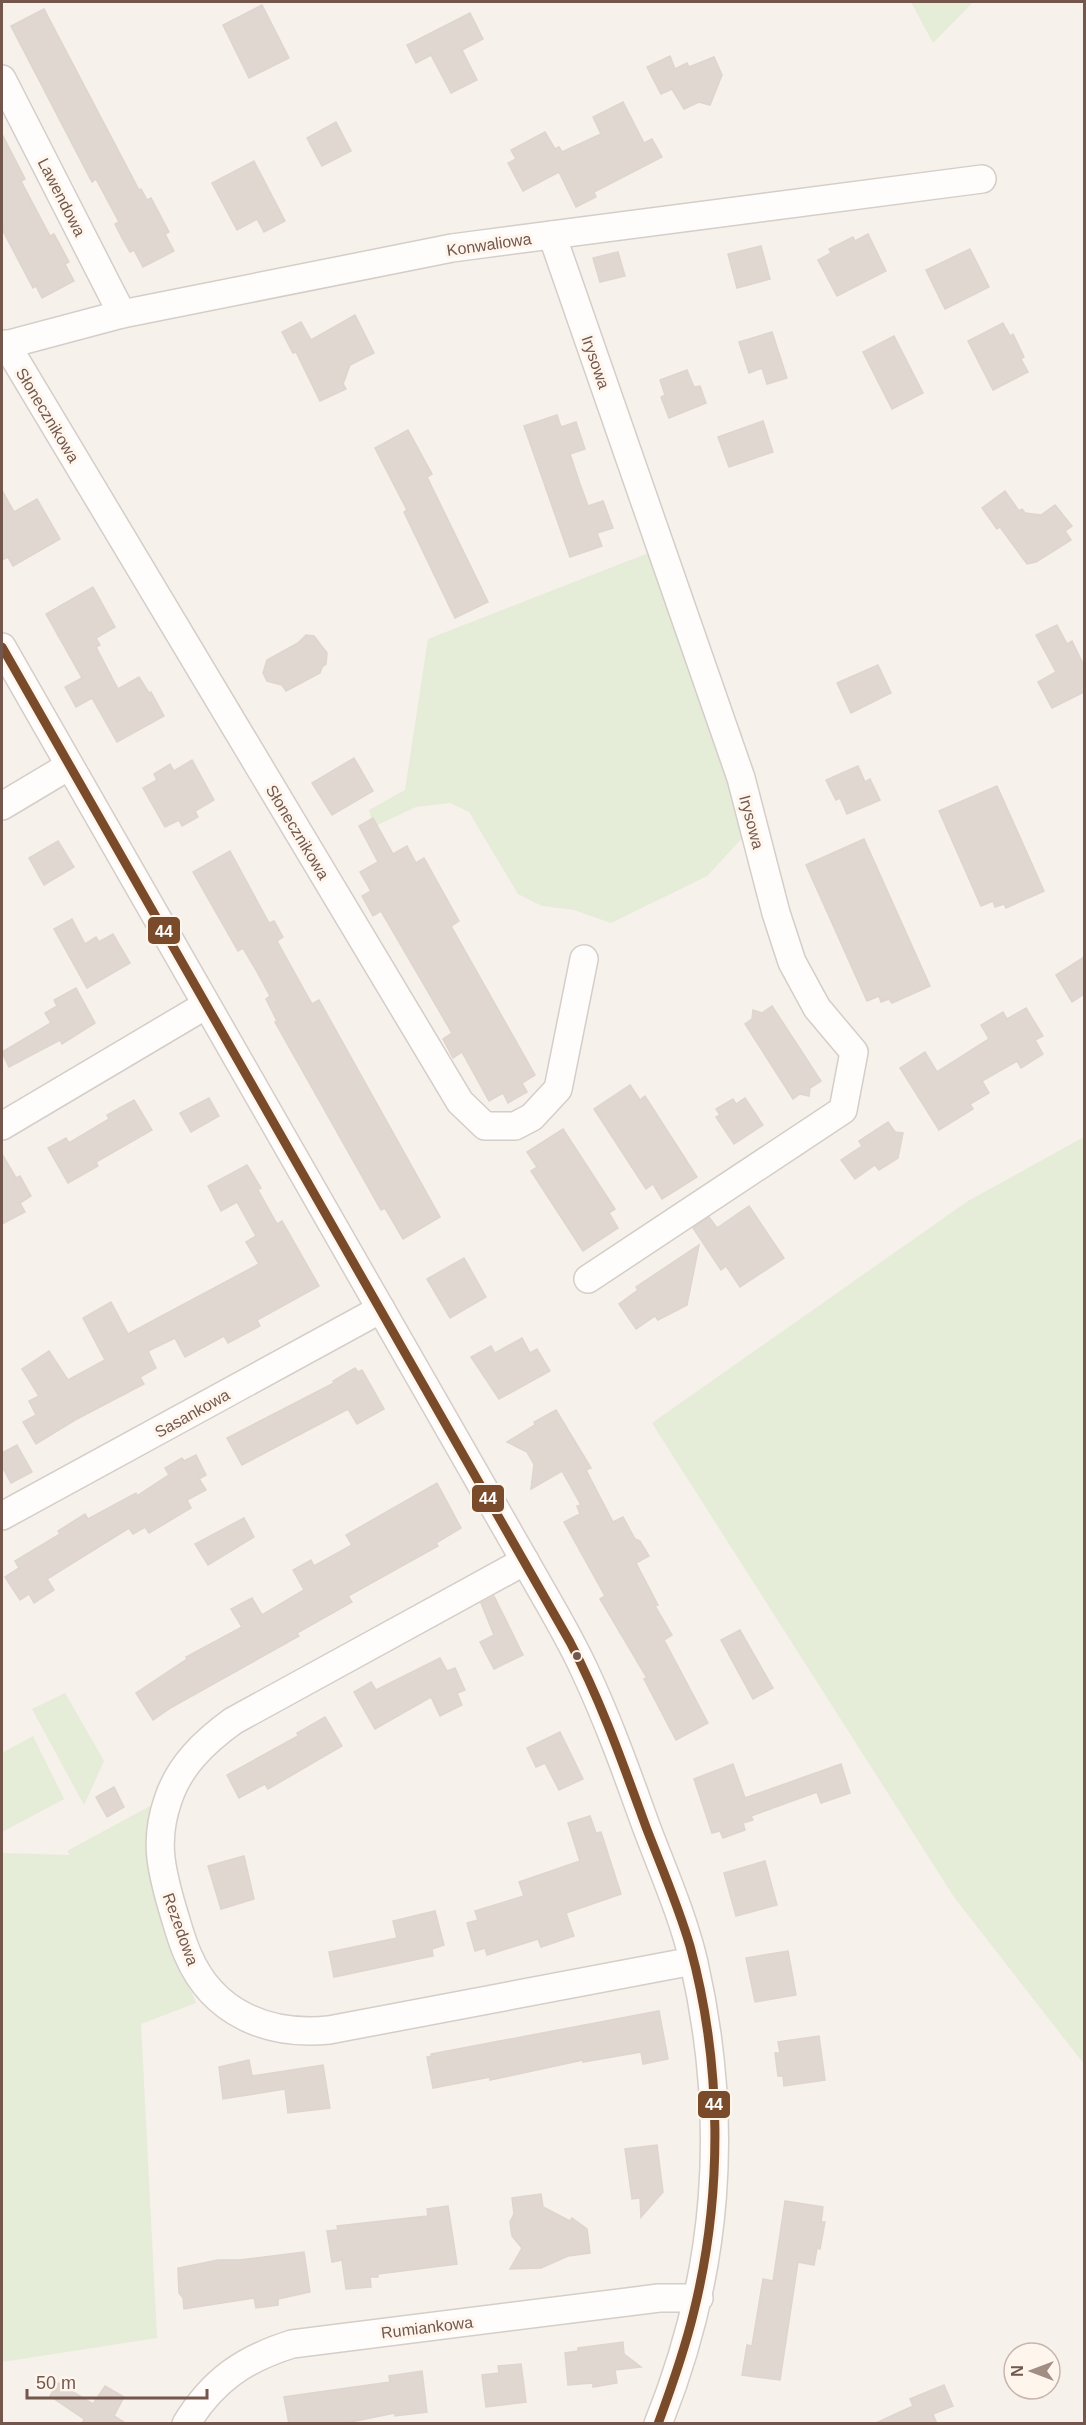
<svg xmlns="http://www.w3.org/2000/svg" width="1086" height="2425" font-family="Arial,sans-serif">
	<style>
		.green { fill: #e5ecd7 }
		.building { fill: #e0d7d1; stroke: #dfd4ce; stroke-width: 1.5 }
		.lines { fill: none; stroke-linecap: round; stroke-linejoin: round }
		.minor-casing { stroke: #d5cdc8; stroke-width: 30 }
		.minor { stroke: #fefdfc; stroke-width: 27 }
		.bus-1-casing { stroke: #fef6ed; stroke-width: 14 }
		.bus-1 { stroke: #7a4b2a; stroke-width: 9 }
		.bus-dot { fill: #73574d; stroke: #fef6ed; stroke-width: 2 }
		.labels { text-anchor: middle; stroke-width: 6; stroke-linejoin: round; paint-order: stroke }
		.street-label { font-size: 16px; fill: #73574d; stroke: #fef6ed }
		.line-badge { stroke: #fef6ed; stroke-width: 2 }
		.badge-label { font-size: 16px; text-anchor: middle; font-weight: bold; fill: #fff }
	</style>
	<rect width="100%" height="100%" fill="#f6f1eb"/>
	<!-- green -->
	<g class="green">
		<polygon points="911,2 973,2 933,43"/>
		<polygon points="651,552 746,834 707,876 611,923 574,910 542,906 518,894 469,812 450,803 416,807 373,827 369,810 405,790 428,639"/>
		<polygon points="1084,1137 1084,2064 954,1897 652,1423 968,1201"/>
		<polygon points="65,1693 104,1761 84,1805 32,1709"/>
		<polygon points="33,1736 64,1799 2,1832 2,1753"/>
		<polygon points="152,1805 148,1857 178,1961 196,2003 141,2024 157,2338 2,2362 2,1853 70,1855 67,1851"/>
	</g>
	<!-- building -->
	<g class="building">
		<polygon points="262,5 289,58 249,78 223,25"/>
		<polygon points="44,9 139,190 141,189 147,200 151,198 169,232 165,234 174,251 143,267 134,250 130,252 122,238 115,224 119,222 96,179 92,182 11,26"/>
		<polygon points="470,13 483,39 462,50 477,80 451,93 431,55 416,63 407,45"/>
		<polygon points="670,56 675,69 687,63 689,67 714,57 722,75 710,105 699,102 684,109 672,89 661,94 647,67"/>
		<polygon points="623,102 644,143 652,139 662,157 594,192 596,197 576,207 559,172 523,191 508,163 516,159 511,150 545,132 555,149 559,147 562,152 601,134 593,117"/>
		<polygon points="336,122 351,151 322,166 307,138"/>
		<polygon points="2,134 25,179 21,181 50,236 54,234 69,262 65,264 74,281 42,298 36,286 33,288 2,229"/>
		<polygon points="254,161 285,221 264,232 257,219 237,230 212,183"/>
		<polygon points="868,234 886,271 837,296 818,260 831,253 829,249 853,237 855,241"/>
		<polygon points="761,246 770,279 737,288 728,254"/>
		<polygon points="970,249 989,287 945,309 926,270"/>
		<polygon points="618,252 625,276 600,282 593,258"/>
		<polygon points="355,315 374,353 350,365 343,384 346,389 320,401 296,352 293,353 282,332 301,322 311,340"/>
		<polygon points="1003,323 1010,336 1013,334 1024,357 1021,359 1028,372 993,390 968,341"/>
		<polygon points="772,332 787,378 767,384 762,368 749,373 739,342"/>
		<polygon points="894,336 923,393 892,409 863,352"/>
		<polygon points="687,370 694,387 700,386 706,403 669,418 661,397 665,395 660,380"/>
		<polygon points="557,415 561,427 576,422 585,449 570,454 580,484 588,506 603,501 613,528 597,533 602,546 570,557 524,426"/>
		<polygon points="763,421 773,452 729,467 718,437"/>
		<polygon points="408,430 432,474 427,477 488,602 455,618 404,512 407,510 375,448"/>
		<polygon points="2,490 14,512 37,499 60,539 13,566 8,557 2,560"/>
		<polygon points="1005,491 1019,511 1022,509 1025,513 1041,515 1055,505 1072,526 1065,531 1071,540 1036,562 1027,564 1000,527 997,529 982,508"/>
		<polygon points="93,587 115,627 96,638 100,645 96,647 118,689 139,677 149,693 151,692 164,716 117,742 92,698 76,707 65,687 82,678 46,614"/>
		<polygon points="1057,625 1067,644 1072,641 1084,666 1084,692 1052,708 1038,682 1056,672 1036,635"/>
		<polygon points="306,635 314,636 327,653 326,664 322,667 320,673 286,691 282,685 267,681 263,673 267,660 298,643"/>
		<polygon points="878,665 891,693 851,713 837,683"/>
		<polygon points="354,758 373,791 332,815 312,783"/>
		<polygon points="192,760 214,800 195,811 198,817 182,826 179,820 165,827 143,788 157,780 154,774 170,764 174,771"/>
		<polygon points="858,766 865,782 870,779 880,800 847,814 840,798 836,800 826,780"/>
		<polygon points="997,786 1044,891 1006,908 1004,904 995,907 993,901 981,906 939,811"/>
		<polygon points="373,818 393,854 407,846 416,863 424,858 459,921 451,926 535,1075 522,1083 527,1092 508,1103 503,1093 489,1101 462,1052 453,1058 443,1039 452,1033 381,911 373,916 362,896 371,891 360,872 378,862 359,826"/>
		<polygon points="864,839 930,986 892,1003 889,999 881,1002 879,996 867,1001 806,865"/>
		<polygon points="58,841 74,867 44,885 29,858"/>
		<polygon points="230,851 269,923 274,921 283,937 277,941 312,1004 319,1000 440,1217 403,1239 385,1208 381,1210 275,1022 277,1021 266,999 270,996 256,970 243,948 238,951 193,872"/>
		<polygon points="72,919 85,944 96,937 99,942 113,934 130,963 87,988 54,929"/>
		<polygon points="1084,957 1084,994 1072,1002 1056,975"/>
		<polygon points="76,988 95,1023 62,1044 60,1040 9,1067 2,1052 51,1023 45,1013 57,1006 54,1000"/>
		<polygon points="772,1006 821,1081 810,1088 809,1096 800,1094 793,1099 745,1024 752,1019 753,1010 762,1013"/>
		<polygon points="1026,1008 1043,1036 1035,1040 1043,1054 1021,1068 1017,1061 982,1081 989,1093 970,1104 973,1109 939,1130 900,1068 925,1052 937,1072 989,1039 981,1025 1003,1012 1007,1019"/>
		<polygon points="630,1085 640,1100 645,1096 697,1177 662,1199 653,1184 646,1189 594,1109"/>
		<polygon points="209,1098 219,1116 191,1132 180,1113"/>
		<polygon points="745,1098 763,1125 734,1144 716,1117 720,1115 716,1109 733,1099 736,1104"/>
		<polygon points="134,1100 152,1130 96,1162 98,1166 68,1183 48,1148 66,1138 69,1143 109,1119 107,1115"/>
		<polygon points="888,1122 895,1132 903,1133 898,1158 879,1170 875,1165 855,1179 841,1160 862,1146 859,1141"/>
		<polygon points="563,1129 615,1209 609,1213 618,1228 583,1251 531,1171 537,1167 527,1152"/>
		<polygon points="2,1154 16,1178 20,1176 31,1196 20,1203 25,1212 2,1224"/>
		<polygon points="247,1165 261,1188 258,1190 277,1224 282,1221 319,1286 257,1320 260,1326 228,1343 224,1336 185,1357 175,1338 148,1351 156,1368 140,1377 144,1384 75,1420 36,1444 23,1422 36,1415 29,1401 39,1396 22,1369 49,1351 68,1380 105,1360 83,1318 111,1302 128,1334 259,1264 246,1242 256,1236 237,1202 221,1211 208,1186"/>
		<polygon points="749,1206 784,1258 740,1287 726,1266 721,1270 693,1228 709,1217 717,1228"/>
		<polygon points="699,1245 687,1305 658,1320 655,1316 636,1329 619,1304 638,1290 636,1287"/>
		<polygon points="464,1258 486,1297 450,1318 427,1279"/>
		<polygon points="522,1338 530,1353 537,1349 550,1371 499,1399 471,1357 491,1346 495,1353"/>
		<polygon points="355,1368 358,1372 362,1370 384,1409 357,1424 348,1409 242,1465 227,1438 334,1383 333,1381"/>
		<polygon points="556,1410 591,1468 586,1470 613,1522 623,1517 635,1539 640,1541 649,1556 636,1563 658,1605 655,1606 672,1635 664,1640 708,1723 676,1740 644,1679 647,1678 600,1599 605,1596 564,1522 580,1514 577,1506 581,1505 562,1471 531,1489 534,1464 527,1452 507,1442 535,1425 534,1422"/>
		<polygon points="17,1445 32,1472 11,1483 2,1466 2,1453"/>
		<polygon points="196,1455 206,1475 199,1479 206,1490 187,1500 191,1508 149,1533 145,1527 133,1534 129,1528 47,1579 54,1590 34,1603 29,1594 20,1600 5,1577 19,1568 15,1561 60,1534 58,1531 85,1514 88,1519 136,1493 137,1496 169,1475 165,1468 182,1458 184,1461"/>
		<polygon points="437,1483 461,1528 436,1543 438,1546 348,1596 352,1602 297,1633 299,1636 172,1707 153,1720 136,1693 187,1659 186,1657 242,1627 231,1609 252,1598 262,1615 304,1590 293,1570 311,1560 314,1566 352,1545 346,1535"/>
		<polygon points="244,1518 254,1537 208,1565 195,1544"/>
		<polygon points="494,1596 523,1655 494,1669 480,1642 494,1635 481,1603"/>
		<polygon points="740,1630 773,1688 753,1699 721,1640"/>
		<polygon points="440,1658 447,1671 455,1668 465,1690 457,1693 462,1705 440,1716 431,1697 375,1729 354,1692 371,1682 376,1690"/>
		<polygon points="325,1717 342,1746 268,1789 265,1784 239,1798 227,1775 298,1736 297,1733"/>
		<polygon points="560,1732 583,1779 559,1790 545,1763 536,1767 527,1748"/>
		<polygon points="733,1764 745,1798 841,1764 850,1793 821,1803 817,1792 751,1816 753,1820 743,1823 745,1830 723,1838 720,1831 712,1833 694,1779"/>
		<polygon points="114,1787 124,1807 107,1817 96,1797"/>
		<polygon points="590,1816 596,1833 601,1832 621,1894 566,1913 574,1936 541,1947 538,1939 487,1955 485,1948 475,1951 467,1923 478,1920 475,1911 524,1896 519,1882 580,1861 568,1823"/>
		<polygon points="244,1856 254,1899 221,1909 208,1866"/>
		<polygon points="765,1861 777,1905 736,1916 724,1873"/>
		<polygon points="435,1911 444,1945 432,1949 433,1956 334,1977 329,1952 397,1938 393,1921"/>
		<polygon points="788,1951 796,1995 755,2002 746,1958"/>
		<polygon points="659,2011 668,2059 643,2064 641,2052 583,2062 583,2060 490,2080 490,2077 433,2088 427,2057 432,2056 431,2054"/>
		<polygon points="819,2036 825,2080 784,2086 783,2076 778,2076 775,2053 780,2053 778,2042"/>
		<polygon points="249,2060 252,2076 323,2065 330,2108 288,2113 285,2089 223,2099 219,2067"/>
		<polygon points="657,2145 663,2192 641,2217 640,2198 632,2199 625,2149"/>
		<polygon points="541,2194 543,2207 570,2221 572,2218 587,2229 590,2253 568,2256 541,2268 510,2269 522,2248 512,2236 510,2222 514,2214 512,2198"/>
		<polygon points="785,2201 823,2207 821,2222 825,2222 820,2249 817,2248 814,2265 798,2262 780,2380 742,2375 747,2345 752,2346 763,2279 773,2281"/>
		<polygon points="448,2206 457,2264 378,2274 378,2277 370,2277 371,2287 346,2289 342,2260 332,2262 327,2231 338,2230 337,2226 428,2216 427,2209"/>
		<polygon points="304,2252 310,2292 278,2299 278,2305 256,2308 254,2298 184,2309 183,2298 179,2293 178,2268 218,2260 239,2260"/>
		<polygon points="623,2342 624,2354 641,2367 615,2370 617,2383 593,2387 593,2383 568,2385 565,2353 578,2351 578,2348"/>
		<polygon points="521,2364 526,2402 486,2407 482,2375 499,2373 498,2366"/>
		<polygon points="422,2371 427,2412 395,2416 395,2413 341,2424 289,2424 284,2397 390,2382 389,2376"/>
		<polygon points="58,2383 93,2404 105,2386 124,2397 114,2416 127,2424 82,2424 84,2419 50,2396"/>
		<polygon points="944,2385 953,2406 933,2414 937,2424 874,2424 913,2406 910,2399"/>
	</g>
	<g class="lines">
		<!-- minor casing -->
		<g class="minor-casing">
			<g id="minor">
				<polyline points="2,79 122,314"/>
				<polyline points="552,235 741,778 776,913 792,962 817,1008 854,1052 843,1110 588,1279"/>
				<polyline points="6,344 460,1102 485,1126 515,1126 532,1117 558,1089 584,959"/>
				<polyline points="2,346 122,314 452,248 982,179"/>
				<path d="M2,647l523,914c20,36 42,71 59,108 24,51 43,104 62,157 17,45 37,90 48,137 36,159 25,310 -36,461"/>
				<polyline points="2,806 69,766"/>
				<polyline points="2,1126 206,1005"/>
				<polyline points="2,1516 381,1309"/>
				<path d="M525,1561l-292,160c-29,21 -54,45 -65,79 -14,40 -7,69 4,107 5,16 9,33 16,48 25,59 81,81 141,75l364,-69"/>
				<path d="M186,2424c27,-44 58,-65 106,-80l367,-46h40"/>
			</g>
		</g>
		<!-- minor -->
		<use href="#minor" class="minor"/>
		<!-- bus-1 casing -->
		<g class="bus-1-casing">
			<path id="bus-1" d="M2,647l568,995c31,59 53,122 76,185 15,39 32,78 44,119 32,117 33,247 4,365 -9,38 -22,75 -36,113"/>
		</g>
		<!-- bus-1 -->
		<use href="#bus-1" class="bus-1"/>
	</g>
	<!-- markers -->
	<circle class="bus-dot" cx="577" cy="1656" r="5"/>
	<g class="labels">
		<!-- street labels -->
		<g class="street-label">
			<text transform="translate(62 197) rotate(63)" y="6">Lawendowa</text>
			<text transform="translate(489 244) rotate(-8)" y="6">Konwaliowa</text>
			<text transform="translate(596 362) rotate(71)" y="6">Irysowa</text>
			<text transform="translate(48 415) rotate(59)" y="6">Słonecznikowa</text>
			<text transform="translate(752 822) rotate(75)" y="6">Irysowa</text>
			<text transform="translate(298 832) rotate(59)" y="6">Słonecznikowa</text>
			<text transform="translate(192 1413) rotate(-29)" y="6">Sasankowa</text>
			<text transform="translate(181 1929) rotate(70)" y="6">Rezedowa</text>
			<text transform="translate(427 2327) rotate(-7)" y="6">Rumiankowa</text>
		</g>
	</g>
	<g class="line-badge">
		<rect x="147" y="916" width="34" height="29" rx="6" fill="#7a4b2a"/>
		<rect x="471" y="1484" width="34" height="29" rx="6" fill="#7a4b2a"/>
		<rect x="697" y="2090" width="34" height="29" rx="6" fill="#7a4b2a"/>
	</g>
	<g class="badge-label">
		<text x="164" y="937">44</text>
		<text x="488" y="1504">44</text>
		<text x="714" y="2110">44</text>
	</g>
	<!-- border -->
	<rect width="1086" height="2425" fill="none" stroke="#73574d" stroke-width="6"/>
	<!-- north arrow -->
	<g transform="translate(1032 2371) rotate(270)"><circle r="28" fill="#fef6ed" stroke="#c6b6ad" stroke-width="1.5"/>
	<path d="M0-4.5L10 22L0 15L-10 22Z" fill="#a18d84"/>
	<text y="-9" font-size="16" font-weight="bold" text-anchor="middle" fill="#73574d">N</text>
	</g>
	<!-- scale -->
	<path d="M27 2389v9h180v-9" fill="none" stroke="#73574d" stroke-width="3"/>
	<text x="36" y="2389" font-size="18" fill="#73574d" stroke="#fef6ed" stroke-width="4.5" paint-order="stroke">50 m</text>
</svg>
